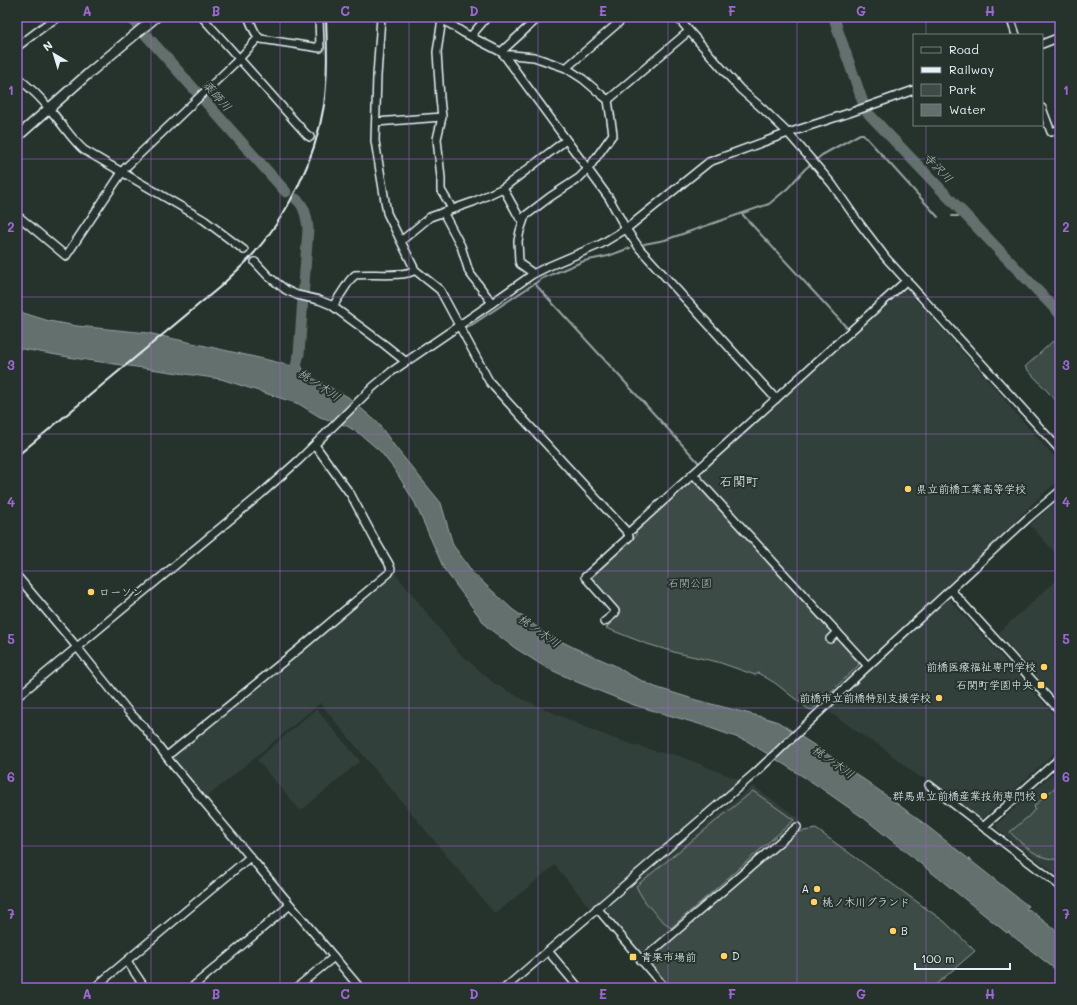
<svg xmlns="http://www.w3.org/2000/svg" width="1077" height="1005" font-family="Mali,'Klee One',sans-serif">
	<style>
		.built { fill: #333f3a }
		.green { fill: #3e4b47; stroke: #939ea0 }
		.water { fill: #636f6d; stroke: #98a3a5 }
		.lines { fill: none; stroke-linecap: round; stroke-linejoin: round }
		.stream { stroke: #98a3a5; stroke-width: 2 }
		.river { stroke: #636f6d; stroke-width: 11 }
		.minor-casing { stroke: #e8f1f8; stroke-width: 10 }
		.major-casing { stroke: #e8f1f8; stroke-width: 12 }
		.minor { stroke: #26332d; stroke-width: 7 }
		.major { stroke: #26332d; stroke-width: 9 }
		.rail { stroke: #e8f1f8; stroke-width: 2 }
		.grid { fill: none; stroke: #9c67d0; stroke-width: 1; stroke-opacity: 0.55 }
		.poi-dot { fill: #ffd166; stroke: #26332d; stroke-width: 1.5 }
		.labels { text-anchor: middle; stroke-width: 4; stroke-linejoin: round; paint-order: stroke }
		.poi-label { font-size: 11px; fill: #e8f1f8; stroke: #26332d; text-anchor: start }
		.park-label { font-size: 11px; fill: #b5bfc3; stroke: #26332d }
		.water-label { font-size: 12px; font-style: italic; fill: #b3bdc0; stroke: #26332d }
		.quarter-label { font-size: 13px; fill: #e8f1f8; stroke: #26332d }
		.neatline { fill: none; stroke: #9c67d0; stroke-width: 1.5 }
		.grid-label { font-size: 13px; text-anchor: middle; font-weight: bold; fill: #9c67d0 }
	</style>
	<rect width="100%" height="100%" fill="#26332d"/>
	<filter id="ink" filterUnits="userSpaceOnUse"><feTurbulence type="fractalNoise" baseFrequency=".025" numOctaves="2"/><feDisplacementMap in="SourceGraphic" scale="8" xChannelSelector="R" yChannelSelector="G"/><feConvolveMatrix kernelMatrix="1 2 1 2 8 2 1 2 1" color-interpolation-filters="sRGB"/></filter>
	<g filter="url(#ink)">
		<!-- built -->
		<g class="built">
			<polygon points="903,288 905,288 999,393 1017,415 1060,463 1060,479 1030,506 997,540 869,657 866,656 701,476 700,472"/>
			<polygon points="1060,498 1060,558 1030,525"/>
			<polygon points="395,573 458,652 494,683 520,698 585,727 615,739 661,753 677,755 740,780 590,908 555,865 495,914 320,703 206,798 175,761 175,754"/>
			<polygon points="1060,577 1060,702 998,633"/>
			<polygon points="945,598 950,600 1060,721 1060,748 983,818 979,818 929,779 918,776 878,744 869,740 827,710 850,685"/>
			<polygon points="316,709 360,761 302,810 300,810 257,760"/>
			<polygon points="1060,767 1060,877 997,829 996,825"/>
			<polygon points="753,786 800,819 643,956 604,909"/>
		</g>
		<!-- green -->
		<g class="green">
			<polygon points="1053,341 1060,349 1060,405 1025,367"/>
			<polygon points="691,482 694,482 859,663 858,666 812,710 808,709 775,683 758,673 755,675 718,662 677,653 644,643 606,628 621,613 590,579 591,576 636,536 636,531"/>
			<path d="M1060,783v78c-4,-2 -9,-2 -13,-3 -14,-3 -27,-16 -37,-26l19,-16 6,-7 -1,-3z"/>
			<path d="M753,791l41,29 -123,108c-14,-11 -27,-25 -35,-42z"/>
			<polygon points="816,829 945,922 975,951 932,988 671,988 648,961 648,957 792,833"/>
		</g>
		<!-- water -->
		<polygon class="water" points="17,311 49,321 77,326 148,333 268,360 292,366 298,360 301,362 302,368 307,374 314,379 348,397 378,423 396,448 441,503 453,545 464,560 473,573 512,609 548,635 577,649 616,666 628,674 655,687 696,700 762,717 778,722 814,745 869,783 922,822 1028,906 1026,909 1030,910 1060,934 1060,973 1009,933 1009,931 1007,933 865,819 815,784 747,741 699,724 634,705 577,682 545,667 515,648 487,627 444,569 415,503 395,470 380,451 360,434 347,426 320,417 299,404 221,379 80,359 17,348"/>
		<g class="lines">
			<!-- stream -->
			<g class="stream">
				<polyline points="742,214 848,329"/>
				<polyline points="952,216 966,216"/>
				<polyline points="644,244 665,240 769,204 788,188 805,169 822,155 860,134 863,134 938,217"/>
				<polyline points="535,284 699,463"/>
				<polyline points="467,328 543,278 584,261 608,256 630,248"/>
			</g>
			<!-- river -->
			<g class="river">
				<polyline points="130,17 286,192"/>
				<polyline points="834,17 838,31 866,111 1060,314"/>
				<path d="M294,374l5,-20 9,-125c-1,-10 -3,-24 -12,-30"/>
			</g>
			<!-- minor casing -->
			<g class="minor-casing">
				<g id="minor">
					<polyline points="202,17 307,135 310,137"/>
					<path d="M248,17c4,7 6,18 13,22l59,9 -1,-31"/>
					<polyline points="381,17 377,76 375,141 387,213 415,270 440,290 489,381 494,387 628,533"/>
					<polyline points="439,17 464,33 501,52 504,55 609,198 626,229 640,249 776,399"/>
					<polyline points="677,17 740,89 763,109 788,133 809,157 832,184 857,220 886,258 1060,450"/>
					<polyline points="1010,17 1016,35"/>
					<polyline points="442,19 437,52 440,98 442,117 437,139 441,178 441,190 450,205 451,209"/>
					<polyline points="471,36 487,17"/>
					<polyline points="1042,44 1060,37"/>
					<polyline points="17,47 47,24 59,17"/>
					<polyline points="501,52 539,17"/>
					<polyline points="504,55 512,55 534,57 566,68 583,79 603,96 608,100 613,134 588,169 579,178 550,197 525,216 520,231 518,241 519,261 520,264 530,271 533,274"/>
					<polyline points="566,68 625,17"/>
					<path d="M17,77c12,10 24,20 33,33 12,13 21,29 34,40l120,70 40,30"/>
					<polyline points="608,100 689,31"/>
					<polyline points="1042,108 1051,132 1060,129"/>
					<polyline points="376,122 442,117"/>
					<polyline points="503,188 519,217 523,220"/>
					<polyline points="443,212 461,246 469,272 492,303"/>
					<polyline points="17,215 66,256 125,168 239,59 258,38"/>
					<polyline points="401,241 430,217 473,202 503,188 566,140"/>
					<polyline points="255,262 269,277 286,290 297,295 319,300 331,305 385,345 405,361"/>
					<path d="M333,306l17,-26 5,-5c15,-2 48,3 60,-5"/>
					<polyline points="693,474 868,666"/>
					<polyline points="17,576 77,647 128,711 144,727 173,765 360,988"/>
					<polyline points="951,590 1060,711"/>
					<polyline points="604,622 615,613 615,611 585,577 629,537 628,533 907,280"/>
					<polyline points="830,639 837,632"/>
					<polyline points="17,697 261,494 299,460 373,387 391,372 492,303 533,274 547,267 601,244 626,229 709,162 788,133 852,112 914,90"/>
					<polyline points="167,756 300,648 389,573 391,569 389,564 375,540 351,495 315,445"/>
					<polyline points="929,785 1060,886"/>
					<polyline points="983,827 1060,758"/>
					<polyline points="597,908 665,988"/>
					<polyline points="548,951 579,988"/>
					<polyline points="127,961 145,988"/>
					<polyline points="641,961 797,827"/>
					<polyline points="94,988 250,857"/>
					<polyline points="191,988 290,905"/>
					<polyline points="296,988 334,957"/>
					<polyline points="505,988 755,773 868,666 1028,518 1060,491"/>
				</g>
			</g>
			<!-- major casing -->
			<g class="major-casing">
				<polyline id="major" points="17,137 89,73 156,17"/>
			</g>
			<!-- minor -->
			<use href="#minor" class="minor"/>
			<!-- major -->
			<use href="#major" class="major"/>
			<!-- rail -->
			<path class="rail" d="M17,456l204,-170c9,-9 19,-18 28,-27 39,-43 66,-98 75,-154 4,-29 3,-59 2,-88"/>
		</g>
	</g>
	<!-- grid -->
	<path class="grid" d="M151,17v971M280,17v971M409,17v971M538,17v971M668,17v971M797,17v971M926,17v18M926,125v863M17,159h1043M17,297h1043M17,434h1043M17,571h1043M17,708h1043M17,846h1043"/>
	<!-- markers -->
	<g class="poi-dot">
		<circle cx="908" cy="489" r="4"/>
		<circle cx="91" cy="592" r="4"/>
		<circle cx="1044" cy="667" r="4"/>
		<rect x="1037" y="681" width="8" height="8" rx="2"/>
		<circle cx="939" cy="698" r="4"/>
		<circle cx="1044" cy="796" r="4"/>
		<circle cx="817" cy="889" r="4"/>
		<circle cx="814" cy="902" r="4"/>
		<circle cx="893" cy="931" r="4"/>
		<circle cx="724" cy="956" r="4"/>
		<rect x="629" y="953" width="8" height="8" rx="2"/>
	</g>
	<g class="labels">
		<!-- poi labels -->
		<g class="poi-label">
			<text x="916" y="493">県立前橋工業高等学校</text>
			<text x="99" y="596">ローソン</text>
			<text x="1036" y="671" text-anchor="end">前橋医療福祉専門学校</text>
			<text x="1033" y="689" text-anchor="end">石関町学園中央</text>
			<text x="931" y="702" text-anchor="end">前橋市立前橋特別支援学校</text>
			<text x="1036" y="800" text-anchor="end">群馬県立前橋産業技術専門校</text>
			<text x="809" y="893" text-anchor="end">A</text>
			<text x="822" y="906">桃ノ木川グランド</text>
			<text x="901" y="935">B</text>
			<text x="732" y="960">D</text>
			<text x="641" y="961">青果市場前</text>
		</g>
		<!-- park labels -->
		<g class="park-label">
			<text x="690" y="587">石関公園</text>
		</g>
		<!-- water labels -->
		<g class="water-label">
			<text transform="translate(217 96) rotate(48)" y="4">薬師川</text>
			<text transform="translate(938 168) rotate(46)" y="4">寺沢川</text>
			<text transform="translate(319 385) rotate(34)" y="4">桃ノ木川</text>
			<text transform="translate(539 631) rotate(35)" y="4">桃ノ木川</text>
			<text transform="translate(833 762) rotate(35)" y="4">桃ノ木川</text>
		</g>
		<!-- quarter labels -->
		<g class="quarter-label">
			<text x="739" y="486">石関町</text>
		</g>
	</g>
	<!-- margin -->
	<rect width="1077" height="1005" fill="none" stroke="#26332d" stroke-width="44"/>
	<!-- legend -->
	<rect x="913" y="34" width="130" height="92" fill="#26332d" stroke="#747f7e"/>
	<rect x="921" y="47" width="20" height="6" fill="#26332d" stroke="#747f7e"/>
	<text x="949" y="54" font-size="12" fill="#e8f1f8">Road</text>
	<rect x="921" y="67" width="20" height="6" fill="#e8f1f8" stroke="#747f7e"/>
	<text x="949" y="74" font-size="12" fill="#e8f1f8">Railway</text>
	<rect x="921" y="84" width="20" height="12" fill="#3e4b47" stroke="#747f7e"/>
	<text x="949" y="94" font-size="12" fill="#e8f1f8">Park</text>
	<rect x="921" y="104" width="20" height="12" fill="#636f6d" stroke="#747f7e"/>
	<text x="949" y="114" font-size="12" fill="#e8f1f8">Water</text>
	<!-- north arrow -->
	<g transform="translate(54 54) rotate(322)" stroke="#26332d" stroke-width="3" paint-order="stroke">
	<path d="M0-3L7 15L0 10L-7 15Z" fill="#e8f1f8"/>
	<text y="-6" font-size="11" font-weight="bold" text-anchor="middle" fill="#e8f1f8">N</text>
	</g>
	<!-- scale -->
	<path d="M915 963v6h95v-6" fill="none" stroke="#e8f1f8" stroke-width="2"/>
	<text x="921" y="963" font-size="12" fill="#e8f1f8" stroke="#26332d" stroke-width="3" paint-order="stroke">100 m</text>
	<rect x="22" y="22" width="1033" height="961" class="neatline"/>
	<g class="grid-label">
		<text x="87" y="16">A</text>
		<text x="216" y="16">B</text>
		<text x="345" y="16">C</text>
		<text x="474" y="16">D</text>
		<text x="603" y="16">E</text>
		<text x="732" y="16">F</text>
		<text x="861" y="16">G</text>
		<text x="990" y="16">H</text>
		<text x="11" y="95">1</text>
		<text x="1066" y="95">1</text>
		<text x="11" y="232">2</text>
		<text x="1066" y="232">2</text>
		<text x="11" y="370">3</text>
		<text x="1066" y="370">3</text>
		<text x="11" y="507">4</text>
		<text x="1066" y="507">4</text>
		<text x="11" y="644">5</text>
		<text x="1066" y="644">5</text>
		<text x="11" y="782">6</text>
		<text x="1066" y="782">6</text>
		<text x="11" y="919">7</text>
		<text x="1066" y="919">7</text>
		<text x="87" y="999">A</text>
		<text x="216" y="999">B</text>
		<text x="345" y="999">C</text>
		<text x="474" y="999">D</text>
		<text x="603" y="999">E</text>
		<text x="732" y="999">F</text>
		<text x="861" y="999">G</text>
		<text x="990" y="999">H</text>
	</g>
</svg>
